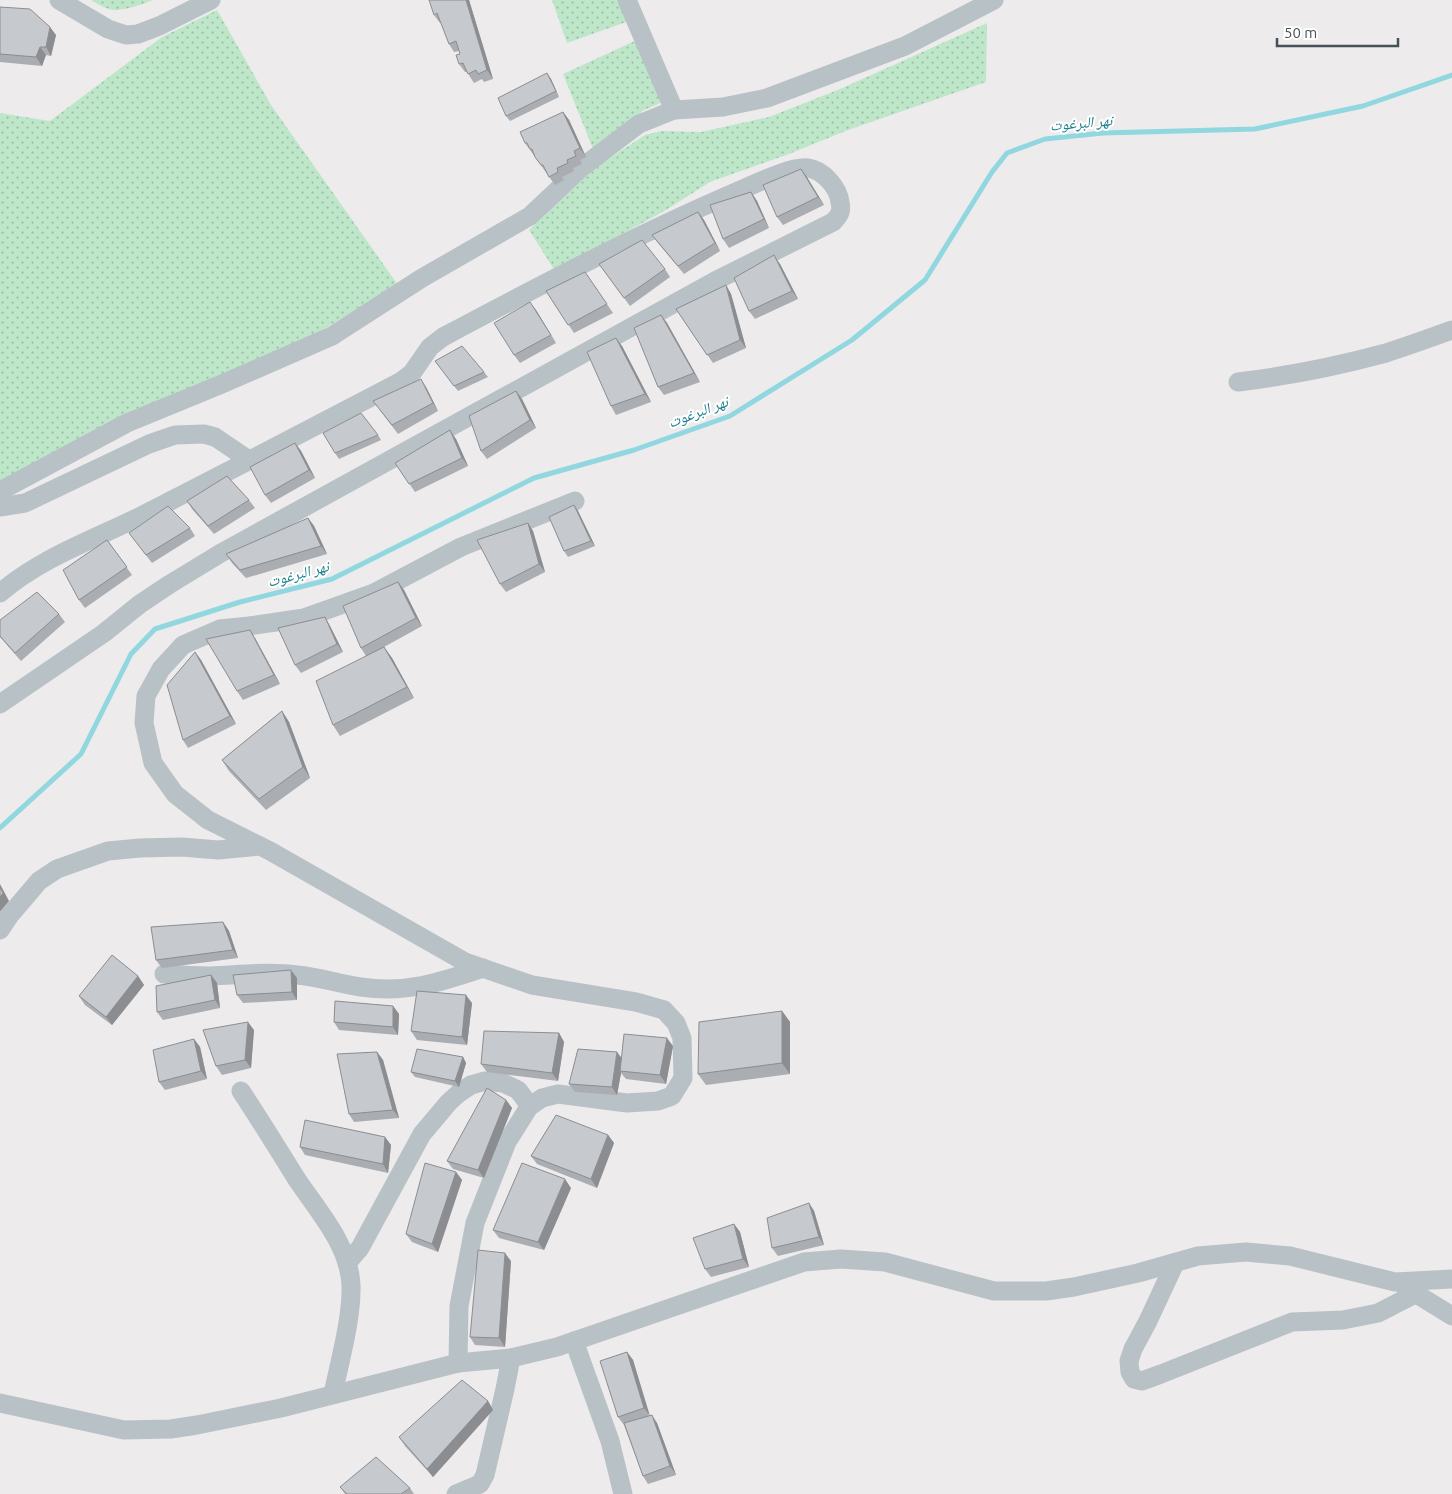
<svg xmlns="http://www.w3.org/2000/svg" width="1452" height="1494" font-family="Ubuntu,'Noto Naskh Arabic',sans-serif">
	<style>
		.grass { fill: url(#grass-dots) }
		.lines { fill: none; stroke-linecap: round; stroke-linejoin: round }
		.stream { stroke: #90d7df; stroke-width: 5 }
		.street { stroke: #b8c1c6; stroke-width: 19 }
		.wall { fill: #aaadb1 }
		.shaded-wall { fill: #8b8d90 }
		.building { fill: #c6c9ce; stroke: #8b8d90 }
		.labels { text-anchor: middle; stroke-width: 4; stroke-linejoin: round; paint-order: stroke }
		.water-label { font-size: 15px; font-style: italic; fill: #1c808c; stroke: #fff }
	</style>
	<defs>
		<pattern id="grass-dots" width="8" height="8" patternUnits="userSpaceOnUse" patternTransform="scale(1.25)"><rect width="8" height="8" fill="#bee7ca"/><path d="M2 2h.1M6 6h.1" fill="none" stroke="#9cbea7" stroke-width="1.8" stroke-linecap="round"/></pattern>
	</defs>
	<rect width="100%" height="100%" fill="#eeebec"/>
	<!-- grass -->
	<g class="grass">
		<path d="M91,0h62c-9,4 -30,11 -40,10 -7,-1 -16,-6 -22,-10z"/>
		<polygon points="552,0 623,0 632,20 567,43"/>
		<polygon points="217,10 271,105 398,285 302,342 0,481 0,113 50,121 162,37"/>
		<polygon points="987,23 986,82 848,130 789,154 710,182 666,210 555,271 529,230 596,167 645,135 661,131 701,132 769,117 840,89"/>
		<polygon points="639,39 663,102 642,111 636,121 593,149 563,74"/>
	</g>
	<g class="lines">
		<!-- stream -->
		<polyline class="stream" points="0,828 81,754 131,654 155,629 240,602 332,579 534,478 634,450 730,416 852,340 925,280 992,172 1007,153 1045,139 1103,133 1255,129 1363,106 1452,75"/>
		<!-- street -->
		<g class="street">
			<polyline points="59,0 108,29 126,35 138,34 159,26 211,0"/>
			<polyline points="627,0 674,110"/>
			<path d="M1238,382c50,-6 100,-16 148,-29 22,-7 44,-15 66,-23"/>
			<polyline points="0,491 127,423 222,384 332,336 422,278 530,216 581,168 639,124 674,110 723,107 767,98 905,46 994,0"/>
			<polyline points="0,507 25,503 149,444 175,435 204,434 215,437 249,460"/>
			<path d="M0,593c42,-36 95,-54 143,-78 86,-44 171,-88 257,-133l12,-9 18,-26 13,-10c96,-51 193,-102 293,-145 17,-7 54,-26 72,-24 15,2 30,19 32,34 2,9 0,13 -7,20l-118,59 -494,272 -51,31 -30,20 -36,29 -104,71"/>
			<polyline points="0,930 10,915 39,881 57,869 108,851 140,848 182,847 218,850 260,846"/>
			<path d="M164,974c15,1 31,2 46,2 29,-1 58,-5 87,-1 22,2 42,9 64,12 45,7 80,-5 122,-19"/>
			<path d="M241,1091c19,29 37,58 55,87 21,32 53,66 55,107 1,33 -11,75 -18,109"/>
			<polyline points="347,1263 360,1248 422,1134 449,1102 459,1093 471,1085 485,1081 503,1083 518,1090 530,1106"/>
			<polyline points="1175,1263 1148,1321 1133,1349 1129,1361 1130,1372 1134,1379 1142,1381 1161,1374 1292,1322 1343,1320 1378,1313 1415,1294"/>
			<polyline points="1405,1287 1452,1316"/>
			<polyline points="574,1341 610,1441 623,1494"/>
			<polyline points="458,1363 459,1306 475,1223 507,1142 529,1107 542,1098 558,1094 627,1103 658,1101 672,1096 683,1078 682,1038 676,1023 664,1010 636,1002 532,985 465,962 270,851 208,820 175,794 153,763 144,723 146,696 161,669 183,645 220,629 249,626 304,618 374,593 461,547 575,501"/>
			<polyline points="0,1403 124,1430 171,1429 197,1425 281,1408 458,1363 511,1358 557,1347 804,1262 841,1259 885,1262 994,1291 1046,1291 1074,1287 1138,1273 1198,1256 1246,1252 1290,1256 1395,1282 1452,1279"/>
			<polyline points="456,1494 480,1484 485,1475 505,1389 511,1358"/>
		</g>
	</g>
	<!-- wall -->
	<g class="wall">
		<polygon points="469,0 493,79 484,82 482,79 474,83 467,72 465,72 459,64 460,54 459,51 454,52 449,44 441,22 440,23 434,15"/>
		<polygon points="0,7 56,35 51,56 46,55 42,66 0,62"/>
		<polygon points="547,73 551,79 559,97 510,121 506,116"/>
		<polygon points="563,112 569,120 586,157 580,160 582,164 573,168 574,171 562,177 564,180 555,185 525,143"/>
		<polygon points="801,169 824,205 783,225 777,217"/>
		<polygon points="751,192 757,201 769,228 729,248 723,239"/>
		<polygon points="698,212 704,220 720,251 684,274 658,243 652,235"/>
		<polygon points="599,264 665,269 670,277 630,306"/>
		<polygon points="780,264 798,299 755,319 749,311"/>
		<polygon points="585,272 613,313 574,333 546,291"/>
		<polygon points="726,285 731,294 746,348 713,363 676,309"/>
		<polygon points="536,310 556,343 520,363 514,355"/>
		<polygon points="661,315 667,323 700,382 664,395 658,387"/>
		<polygon points="622,346 651,402 616,415 611,406"/>
		<polygon points="435,361 484,372 488,377 458,391"/>
		<polygon points="426,387 438,411 398,434 379,409"/>
		<polygon points="522,399 536,428 487,459 481,451"/>
		<polygon points="378,435 381,440 339,459 335,453"/>
		<polygon points="456,439 468,466 415,492 395,463"/>
		<polygon points="295,443 301,451 315,478 271,503 265,495"/>
		<polygon points="249,500 255,508 214,534 192,509 187,501"/>
		<polygon points="574,505 578,511 595,546 568,557 564,551"/>
		<polygon points="308,518 314,526 327,554 246,578 232,563 226,554"/>
		<polygon points="528,523 533,531 545,572 506,592 500,584"/>
		<polygon points="190,528 195,536 152,563 129,533"/>
		<polygon points="107,540 132,575 85,608 79,600"/>
		<polygon points="398,582 404,590 422,626 384,647 392,658 414,698 340,736 333,725 366,656 361,648"/>
		<polygon points="59,614 65,622 21,661 0,637 0,620"/>
		<polygon points="325,617 330,626 343,652 301,673 295,665"/>
		<polygon points="255,638 280,684 243,700 237,691"/>
		<polygon points="195,652 201,660 236,724 188,748 183,740"/>
		<polygon points="282,711 289,722 310,778 266,810 229,771 222,760"/>
		<polygon points="223,922 229,931 238,958 162,968 156,960"/>
		<polygon points="211,975 217,983 220,1008 163,1020 157,1012"/>
		<polygon points="138,976 144,985 112,1025 85,1005 79,996"/>
		<polygon points="297,978 297,1000 243,1003 237,995"/>
		<polygon points="472,1003 467,1045 417,1040 411,1031"/>
		<polygon points="393,1006 399,1014 398,1035 339,1030 334,1022"/>
		<polygon points="782,1011 790,1022 790,1074 706,1085 698,1074"/>
		<polygon points="254,1030 251,1068 222,1075 216,1066"/>
		<polygon points="559,1033 564,1042 558,1081 487,1072 481,1064"/>
		<polygon points="194,1039 200,1047 207,1079 165,1090 159,1082"/>
		<polygon points="673,1046 666,1084 626,1079 621,1073 617,1095 575,1092 569,1084 617,1052 621,1058"/>
		<polygon points="377,1052 383,1060 399,1118 354,1122 349,1114"/>
		<polygon points="463,1057 466,1063 459,1087 415,1077 411,1072"/>
		<polygon points="506,1100 512,1108 484,1178 453,1169 447,1161"/>
		<polygon points="608,1135 614,1143 597,1188 537,1164 531,1156"/>
		<polygon points="385,1137 391,1145 388,1173 305,1155 300,1147"/>
		<polygon points="456,1172 462,1180 438,1252 412,1242 406,1234"/>
		<polygon points="571,1188 544,1250 499,1238 493,1230"/>
		<polygon points="809,1203 814,1211 824,1245 778,1256 772,1248"/>
		<polygon points="734,1224 740,1232 749,1267 711,1277 705,1269"/>
		<polygon points="511,1261 505,1347 475,1345 470,1337"/>
		<polygon points="627,1352 633,1360 649,1416 657,1423 676,1475 648,1484 643,1476 624,1425 618,1417"/>
		<polygon points="488,1401 493,1410 433,1477 405,1446 399,1437"/>
		<polygon points="340,1487 410,1488 414,1494 345,1494"/>
	</g>
	<!-- shaded-wall -->
	<g class="shaded-wall">
		<polygon points="466,0 469,0 493,79 487,70"/>
		<polygon points="50,27 56,35 51,56 46,47"/>
		<polygon points="40,47 46,55 42,66 36,57"/>
		<polygon points="547,73 551,79 559,97"/>
		<polygon points="563,112 569,120 586,157 580,148"/>
		<polygon points="801,169 807,177 824,205 818,197"/>
		<polygon points="751,192 757,201 769,228 764,219"/>
		<polygon points="698,212 704,220 720,251 715,243"/>
		<polygon points="774,255 780,264 798,299 792,291"/>
		<polygon points="726,285 731,294 746,348 740,340"/>
		<polygon points="530,302 536,310 556,343 551,335"/>
		<polygon points="661,315 667,323 700,382 694,373"/>
		<polygon points="616,338 622,346 651,402 645,394"/>
		<polygon points="421,379 426,387 438,411 433,403"/>
		<polygon points="516,391 522,399 536,428 530,420"/>
		<polygon points="450,430 456,439 468,466 462,458"/>
		<polygon points="295,443 301,451 315,478 309,470"/>
		<polygon points="574,505 578,511 595,546 591,541"/>
		<polygon points="308,518 314,526 327,554 321,546"/>
		<polygon points="528,523 533,531 545,572 539,564"/>
		<polygon points="398,582 404,590 422,626 416,618"/>
		<polygon points="325,617 330,626 343,652 337,644"/>
		<polygon points="250,630 255,638 280,684 274,675"/>
		<polygon points="384,647 392,658 414,698 407,687"/>
		<polygon points="195,652 201,660 236,724 230,716"/>
		<polygon points="282,711 289,722 310,778 303,767"/>
		<polygon points="0,884 9,901 0,912"/>
		<polygon points="223,922 229,931 238,958 233,950"/>
		<polygon points="291,970 297,978 297,1000 292,992"/>
		<polygon points="211,975 217,983 220,1008 215,1000"/>
		<polygon points="138,976 144,985 112,1025 106,1017"/>
		<polygon points="466,995 472,1003 467,1045 462,1037"/>
		<polygon points="393,1006 399,1014 398,1035 393,1027"/>
		<polygon points="782,1011 790,1022 790,1074 782,1063"/>
		<polygon points="248,1022 254,1030 251,1068 245,1060"/>
		<polygon points="559,1033 564,1042 558,1081 552,1073"/>
		<polygon points="667,1038 673,1046 666,1084 660,1075"/>
		<polygon points="194,1039 200,1047 207,1079 201,1071"/>
		<polygon points="377,1052 383,1060 399,1118 393,1110"/>
		<polygon points="617,1052 623,1060 620,1071 621,1073 617,1095 612,1087"/>
		<polygon points="463,1057 466,1063 459,1087 455,1081"/>
		<polygon points="506,1100 512,1108 484,1178 478,1170"/>
		<polygon points="608,1135 614,1143 597,1188 591,1179"/>
		<polygon points="385,1137 391,1145 388,1173 383,1164"/>
		<polygon points="456,1172 462,1180 438,1252 432,1244"/>
		<polygon points="565,1179 571,1188 544,1250 538,1242"/>
		<polygon points="809,1203 814,1211 824,1245 819,1237"/>
		<polygon points="734,1224 740,1232 749,1267 743,1259"/>
		<polygon points="505,1253 511,1261 505,1347 499,1338"/>
		<polygon points="627,1352 633,1360 650,1416 644,1408"/>
		<polygon points="488,1401 493,1410 433,1477 427,1469"/>
		<polygon points="652,1415 657,1423 676,1475 670,1466"/>
	</g>
	<!-- building -->
	<g class="building">
		<polygon points="429,0 466,0 487,70 478,74 476,70 468,74 463,63 459,64 456,55 460,54 456,41 449,44 437,13 434,15"/>
		<polygon points="0,7 30,9 50,27 46,47 40,47 36,57 0,54"/>
		<polygon points="547,73 556,91 506,116 498,98"/>
		<polygon points="563,112 580,148 574,151 576,156 567,160 568,163 557,168 558,172 549,177 543,165 541,165 535,157 532,149 530,149 527,143 525,143 520,132"/>
		<polygon points="801,169 818,197 777,217 763,185"/>
		<polygon points="751,192 764,219 723,239 710,205"/>
		<polygon points="698,212 715,243 678,266 652,235"/>
		<polygon points="642,240 665,269 624,298 599,264"/>
		<polygon points="774,255 792,291 749,311 734,278"/>
		<polygon points="585,272 607,304 568,325 546,291"/>
		<polygon points="726,285 740,340 707,355 676,309"/>
		<polygon points="530,302 551,335 514,355 494,323"/>
		<polygon points="661,315 694,373 658,387 634,328"/>
		<polygon points="616,338 645,394 611,406 587,352"/>
		<polygon points="462,346 484,372 454,386 435,361"/>
		<polygon points="421,379 433,403 392,425 373,401"/>
		<polygon points="516,391 530,420 481,451 469,416"/>
		<polygon points="361,413 378,435 335,453 323,433"/>
		<polygon points="450,430 462,458 409,484 395,463"/>
		<polygon points="295,443 309,470 265,495 250,467"/>
		<polygon points="227,476 249,500 208,526 187,501"/>
		<polygon points="574,505 591,541 564,551 549,517"/>
		<polygon points="168,506 190,528 146,555 129,533"/>
		<polygon points="308,518 321,546 240,570 226,554"/>
		<polygon points="528,523 539,564 500,584 477,540"/>
		<polygon points="107,540 127,567 79,600 63,570"/>
		<polygon points="398,582 416,618 361,648 343,606"/>
		<polygon points="37,592 59,614 15,653 0,636 0,620"/>
		<polygon points="325,617 337,644 295,665 278,628"/>
		<polygon points="250,630 274,675 237,691 206,639"/>
		<polygon points="384,647 407,687 333,725 316,681"/>
		<polygon points="195,652 230,716 183,740 167,685"/>
		<polygon points="282,711 303,767 259,799 222,760"/>
		<polygon points="0,887 3,893 0,897"/>
		<polygon points="223,922 233,950 156,960 151,927"/>
		<polygon points="112,955 138,976 106,1017 79,996"/>
		<polygon points="291,970 292,992 237,995 233,975"/>
		<polygon points="211,975 215,1000 157,1012 156,986"/>
		<polygon points="417,991 466,995 462,1037 411,1031"/>
		<polygon points="335,1001 393,1006 393,1027 334,1022"/>
		<polygon points="782,1011 782,1063 698,1074 699,1022"/>
		<polygon points="248,1022 245,1060 216,1066 203,1030"/>
		<polygon points="484,1031 559,1033 552,1073 481,1064"/>
		<polygon points="624,1034 667,1038 660,1075 620,1071"/>
		<polygon points="194,1039 201,1071 159,1082 153,1050"/>
		<polygon points="417,1049 463,1057 455,1081 411,1072"/>
		<polygon points="578,1049 617,1052 612,1087 569,1084"/>
		<polygon points="377,1052 393,1110 349,1114 337,1054"/>
		<polygon points="487,1088 506,1100 478,1170 447,1161"/>
		<polygon points="556,1115 608,1135 591,1179 531,1156"/>
		<polygon points="305,1120 385,1137 383,1164 300,1147"/>
		<polygon points="425,1163 456,1172 432,1244 406,1234"/>
		<polygon points="522,1163 565,1179 538,1242 493,1230"/>
		<polygon points="809,1203 819,1237 772,1248 767,1218"/>
		<polygon points="734,1224 743,1259 705,1269 693,1238"/>
		<polygon points="478,1250 505,1253 499,1338 470,1337"/>
		<polygon points="627,1352 644,1408 618,1417 600,1361"/>
		<polygon points="462,1380 488,1401 427,1469 399,1437"/>
		<polygon points="652,1415 670,1466 643,1476 624,1423"/>
		<polygon points="376,1457 410,1488 401,1494 347,1494 340,1487"/>
	</g>
	<g class="labels">
		<!-- water labels -->
		<g class="water-label">
			<text transform="translate(1081 123) rotate(-5)" y="5">نهر البرغوت</text>
			<text transform="translate(698 412) rotate(-21)" y="5">نهر البرغوت</text>
			<text transform="translate(298 574) rotate(-15)" y="5">نهر البرغوت</text>
		</g>
	</g>
	<!-- scale -->
	<path d="M1277 38v8h121v-8" fill="none" stroke="#465056" stroke-width="2.5"/>
	<text x="1284" y="38" font-size="15" fill="#465056" stroke="#ffffff" stroke-width="4" paint-order="stroke">50 m</text>
</svg>
